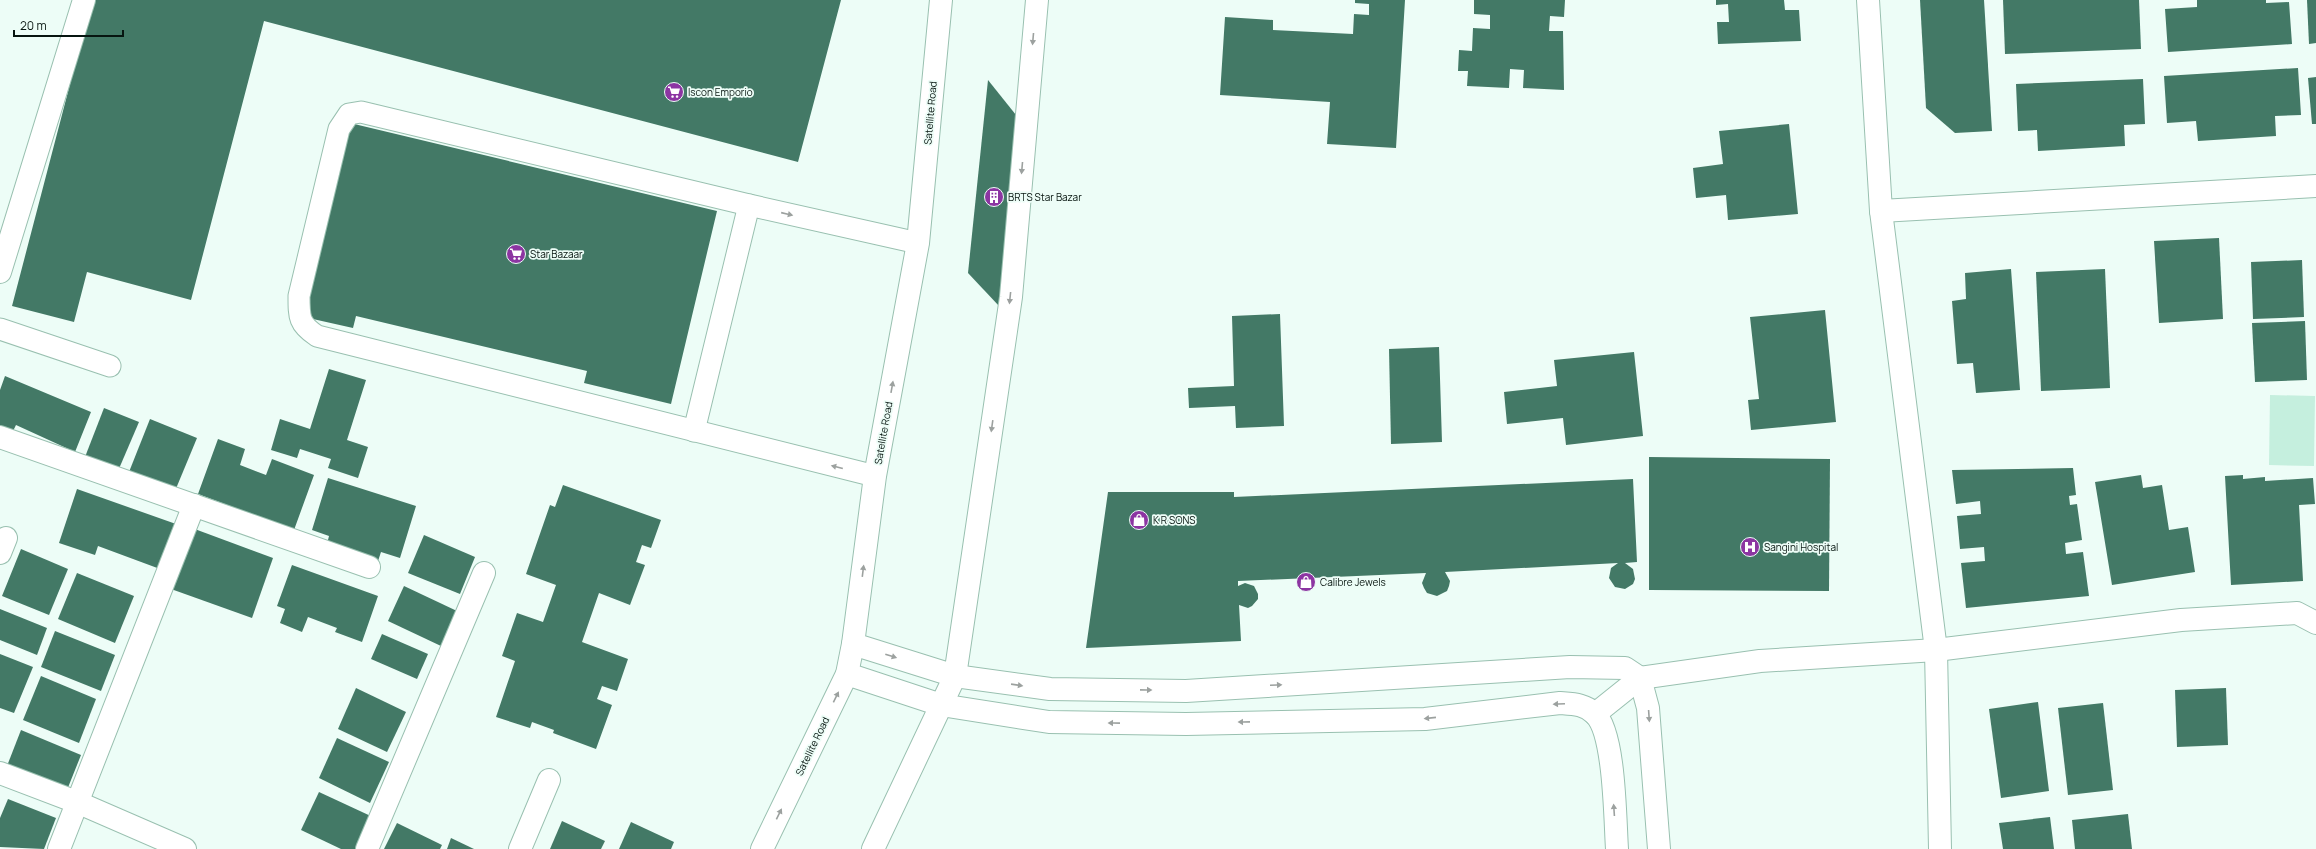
<svg xmlns="http://www.w3.org/2000/svg" width="2316" height="849" font-family="Manrope,sans-serif">
	<style>
		.green { fill: #c5efde }
		.building { fill: #437966 }
		.lines { fill: none; stroke-linecap: round; stroke-linejoin: round }
		.service-casing { stroke: #99c0b0; stroke-width: 23 }
		.minor-casing { stroke: #99c0b0; stroke-width: 24 }
		.secondary-casing { stroke: #99c0b0; stroke-width: 24 }
		.service { stroke: #fff; stroke-width: 21 }
		.minor { stroke: #fff; stroke-width: 22 }
		.secondary { stroke: #fff; stroke-width: 22 }
		.oneway { fill: #9ca19f }
		.labels { text-anchor: middle; stroke-width: 3.5; stroke-linejoin: round; paint-order: stroke }
		.poi-label { font-size: 10px; fill: #071510; stroke: #edfdf7; text-anchor: start }
		.street-label { font-size: 10px; fill: #071510; stroke: #edfdf7 }
	</style>
	<rect width="100%" height="100%" fill="#edfdf7"/>
	<!-- green -->
	<polygon class="green" points="2270,395 2315,396 2314,466 2269,465"/>
	<!-- building -->
	<g class="building">
		<polygon points="92,0 841,0 798,162 264,21 191,300 87,272 74,322 12,306"/>
		<polygon points="1355,0 1405,0 1396,148 1327,144 1330,102 1220,95 1225,17 1273,20 1273,30 1353,34 1354,14 1369,15 1369,4 1355,3"/>
		<polygon points="1474,0 1565,0 1564,17 1550,16 1549,31 1563,31 1564,90 1523,88 1524,70 1510,69 1509,88 1467,86 1468,71 1458,71 1459,50 1472,51 1473,28 1490,29 1490,15 1474,14"/>
		<polygon points="1716,0 1784,0 1785,10 1799,10 1801,41 1718,44 1717,22 1729,22 1728,4 1716,5"/>
		<polygon points="1920,0 1984,0 1992,131 1955,133 1926,108"/>
		<polygon points="2003,0 2139,0 2141,49 2005,54"/>
		<polygon points="2197,0 2266,0 2266,3 2289,2 2292,44 2168,52 2165,9 2197,7"/>
		<polygon points="2307,0 2316,0 2316,43 2309,44"/>
		<polygon points="2298,68 2301,115 2275,116 2276,136 2198,141 2196,121 2167,123 2164,76"/>
		<polygon points="2316,77 2316,124 2312,124 2308,78"/>
		<polygon points="2143,79 2145,124 2124,125 2125,146 2038,151 2037,130 2018,131 2016,84"/>
		<polygon points="988,80 1020,120 999,306 968,273"/>
		<polygon points="350,123 717,211 671,404 584,383 587,371 356,316 353,328 304,317"/>
		<polygon points="1789,124 1798,214 1728,220 1726,195 1696,198 1693,168 1723,164 1719,131"/>
		<polygon points="2219,238 2223,319 2159,323 2154,241"/>
		<polygon points="2302,260 2304,317 2253,319 2251,262"/>
		<polygon points="2011,269 2020,390 1976,393 1973,363 1957,364 1952,301 1966,299 1965,273"/>
		<polygon points="2105,269 2110,388 2041,391 2036,272"/>
		<polygon points="1825,310 1836,422 1751,430 1748,400 1759,399 1750,317"/>
		<polygon points="1280,314 1284,426 1236,428 1235,406 1189,408 1188,388 1234,386 1232,316"/>
		<polygon points="2305,321 2307,380 2255,382 2252,323"/>
		<polygon points="1439,347 1442,442 1391,444 1389,349"/>
		<polygon points="1634,352 1643,436 1566,445 1563,418 1507,424 1504,392 1557,386 1554,360"/>
		<polygon points="329,369 366,380 347,440 368,447 358,478 328,468 331,459 300,449 297,458 271,450 280,419 310,429"/>
		<polygon points="5,376 91,412 75,452 16,425 13,431 0,425 0,390"/>
		<polygon points="104,408 139,422 118,471 85,457"/>
		<polygon points="150,419 197,438 175,491 129,472"/>
		<polygon points="218,439 245,449 240,465 266,475 272,459 314,475 294,530 198,494"/>
		<polygon points="1649,457 1830,459 1829,591 1649,590"/>
		<polygon points="2073,468 2076,495 2069,496 2070,505 2077,504 2082,540 2065,543 2066,554 2083,552 2089,596 1966,608 1961,563 1985,561 1984,547 1960,549 1957,516 1981,514 1980,501 1956,504 1952,470"/>
		<polygon points="2141,475 2143,488 2162,485 2169,530 2188,527 2195,572 2112,585 2095,482"/>
		<polygon points="2243,475 2243,479 2265,477 2265,481 2313,478 2315,504 2299,505 2303,581 2231,585 2225,476"/>
		<polygon points="328,478 416,506 400,558 381,552 377,564 326,548 329,536 312,530"/>
		<polygon points="1633,479 1637,562 1625,563 1633,569 1635,579 1633,584 1625,589 1615,587 1609,578 1611,568 1618,563 1445,572 1450,581 1449,586 1447,591 1437,596 1427,593 1424,588 1422,583 1426,573 1238,581 1238,586 1245,583 1254,586 1258,594 1258,599 1252,606 1248,608 1239,605 1241,641 1086,648 1108,492 1234,492 1234,497"/>
		<polygon points="563,485 661,520 651,548 642,545 636,562 645,565 630,605 599,593 582,642 628,659 617,691 602,686 597,699 612,705 596,749 553,733 554,730 532,722 530,728 496,717 515,661 502,656 517,613 543,622 556,585 526,574 550,505 555,507"/>
		<polygon points="77,489 176,524 160,569 98,546 95,555 59,543"/>
		<polygon points="192,528 273,558 252,618 171,589"/>
		<polygon points="424,535 475,557 460,594 408,573"/>
		<polygon points="21,549 68,569 49,615 2,596"/>
		<polygon points="292,565 378,596 362,642 335,632 337,628 308,617 302,632 280,623 285,609 277,606"/>
		<polygon points="77,573 134,596 115,643 58,619"/>
		<polygon points="404,586 457,611 441,646 388,621"/>
		<polygon points="0,609 47,628 37,655 0,640"/>
		<polygon points="55,631 115,655 101,691 41,667"/>
		<polygon points="382,634 428,654 417,679 371,659"/>
		<polygon points="0,654 33,667 14,713 0,708"/>
		<polygon points="41,676 96,699 79,743 23,720"/>
		<polygon points="356,688 406,712 387,752 338,729"/>
		<polygon points="2226,688 2228,745 2177,747 2175,690"/>
		<polygon points="2038,702 2049,791 2001,798 1989,709"/>
		<polygon points="2103,703 2113,790 2068,795 2058,708"/>
		<polygon points="21,730 81,755 67,790 7,766"/>
		<polygon points="337,738 389,762 370,803 319,778"/>
		<polygon points="319,792 375,818 361,849 341,849 301,830"/>
		<polygon points="8,799 56,818 44,849 0,847 0,818"/>
		<polygon points="2128,814 2132,849 2075,849 2072,820"/>
		<polygon points="2050,817 2054,849 2003,849 1999,823"/>
		<polygon points="562,821 605,841 601,849 550,849"/>
		<polygon points="631,822 674,842 671,849 619,849"/>
		<polygon points="397,823 442,845 440,849 384,849"/>
		<polygon points="451,838 474,849 447,849"/>
	</g>
	<g class="lines">
		<!-- service casing -->
		<g class="service-casing">
			<g id="service">
				<polyline points="0,329 110,366"/>
				<polyline points="694,431 749,205"/>
				<path d="M875,476l-558,-140c-18,-12 -18,-18 -18,-40l40,-167 10,-15 12,-2 388,93 169,38"/>
			</g>
		</g>
		<!-- minor casing -->
		<g class="minor-casing">
			<g id="minor">
				<polyline points="1868,0 1881,211 1936,650 1940,849"/>
				<polyline points="1881,211 2316,186"/>
				<polyline points="0,272 84,0"/>
				<polyline points="0,437 369,567"/>
				<polyline points="0,553 6,538"/>
				<polyline points="1595,714 1640,678 1760,661 1936,650 2181,620 2297,613 2316,623"/>
				<polyline points="0,773 79,803 185,849"/>
				<polyline points="59,849 194,505"/>
				<polyline points="367,849 484,573"/>
				<polyline points="520,849 549,780"/>
			</g>
		</g>
		<!-- secondary casing -->
		<g class="secondary-casing">
			<g id="secondary">
				<polyline points="853,644 955,676 1050,689 1186,691 1570,667 1625,668 1640,678 1648,708 1659,849"/>
				<path d="M847,674l94,31 108,17 137,2 239,-5 135,-16c13,1 25,1 35,11 20,19 20,106 22,135"/>
				<polyline points="762,849 847,674 853,644 875,476 918,243 941,0"/>
				<polyline points="873,849 955,676 1011,297 1037,0"/>
			</g>
		</g>
		<!-- service -->
		<use href="#service" class="service"/>
		<!-- minor -->
		<use href="#minor" class="minor"/>
		<!-- secondary -->
		<use href="#secondary" class="secondary"/>
	</g>
	<!-- one-way arrows -->
	<defs><path id="oneway-solid" d="M-6-.8H1V-3.2L6.5 0L1 3.2V.8H-6Z"/></defs>
	<g class="oneway">
		<use href="#oneway-solid" transform="translate(1033 39) rotate(95)"/>
		<use href="#oneway-solid" transform="translate(1022 168) rotate(95)"/>
		<use href="#oneway-solid" transform="translate(787 214) rotate(13)"/>
		<use href="#oneway-solid" transform="translate(1010 298) rotate(96)"/>
		<use href="#oneway-solid" transform="translate(892 387) rotate(-80)"/>
		<use href="#oneway-solid" transform="translate(992 426) rotate(98)"/>
		<use href="#oneway-solid" transform="translate(837 467) rotate(-166)"/>
		<use href="#oneway-solid" transform="translate(863 571) rotate(-83)"/>
		<use href="#oneway-solid" transform="translate(891 656) rotate(18)"/>
		<use href="#oneway-solid" transform="translate(1017 685) rotate(8)"/>
		<use href="#oneway-solid" transform="translate(1276 685) rotate(-3)"/>
		<use href="#oneway-solid" transform="translate(1146 690) rotate(1)"/>
		<use href="#oneway-solid" transform="translate(836 697) rotate(-64)"/>
		<use href="#oneway-solid" transform="translate(1559 704) rotate(178)"/>
		<use href="#oneway-solid" transform="translate(1649 716) rotate(86)"/>
		<use href="#oneway-solid" transform="translate(1430 718) rotate(174)"/>
		<use href="#oneway-solid" transform="translate(1244 722) rotate(179)"/>
		<use href="#oneway-solid" transform="translate(1114 723) rotate(-179)"/>
		<use href="#oneway-solid" transform="translate(1614 810) rotate(-94)"/>
		<use href="#oneway-solid" transform="translate(779 814) rotate(-64)"/>
	</g>
	<!-- icons -->
	<defs>
		<g id="supermarket-disc" transform="scale(1)"><circle r="9.5" fill="#8c35a2" stroke="#edfdf7"/><path d="M-6-5.5h2.5l.6 2H6L4.5 2H-2.5L-4.4-4H-6ZM-1.5 3.2a1.3 1.3 0 1 0 .1 0ZM3 3.2a1.3 1.3 0 1 0 .1 0Z" fill="#fff"/></g>
		<g id="building-disc" transform="scale(1)"><circle r="9.5" fill="#8c35a2" stroke="#edfdf7"/><path d="M-4-6H4V6H1V3H-1V6H-4ZM-2.5-4.3h1.7v1.8h-1.7ZM.8-4.3h1.7v1.8H.8ZM-2.5-1h1.7V.8h-1.7ZM.8-1h1.7V.8H.8Z" fill="#fff"/></g>
		<g id="shop-disc" transform="scale(1)"><circle r="9.5" fill="#8c35a2" stroke="#edfdf7"/><path d="M-5-2.5h2.3a2.7 3.5 0 0 1 5.4 0H5L5.5 6h-11ZM-1.5-2.5h3a1.5 2.3 0 0 0-3 0Z" fill="#fff"/></g>
		<g id="hospital-disc" transform="scale(1)"><circle r="9.5" fill="#8c35a2" stroke="#edfdf7"/><path d="M-5-5h3v3.5h4V-5h3V5h-3V1.5h-4V5h-3Z" fill="#fff"/></g>
	</defs>
	<g fill-rule="evenodd">
		<use href="#supermarket-disc" x="674" y="92"/>
		<use href="#building-disc" x="994" y="197"/>
		<use href="#supermarket-disc" x="516" y="254"/>
		<use href="#shop-disc" x="1139" y="520"/>
		<use href="#hospital-disc" x="1750" y="547"/>
		<use href="#shop-disc" x="1306" y="582"/>
	</g>
	<g class="labels">
		<!-- poi labels -->
		<g class="poi-label">
			<text x="688" y="96">Iscon Emporio</text>
			<text x="1008" y="201">BRTS Star Bazar</text>
			<text x="530" y="258">Star Bazaar</text>
			<text x="1153" y="524">K R SONS</text>
			<text x="1764" y="551">Sangini Hospital</text>
			<text x="1320" y="586">Calibre Jewels</text>
		</g>
		<!-- street labels -->
		<g class="street-label">
			<text transform="translate(930 113) rotate(-85)" y="4">Satellite Road</text>
			<text transform="translate(883 433) rotate(-80)" y="4">Satellite Road</text>
			<text transform="translate(812 746) rotate(-64)" y="4">Satellite Road</text>
		</g>
	</g>
	<!-- scale -->
	<path d="M14 30v6h109v-6" fill="none" stroke="#071510" stroke-width="2"/>
	<text x="20" y="30" font-size="12" fill="#071510" stroke="#edfdf7" stroke-width="3" paint-order="stroke">20 m</text>
</svg>
